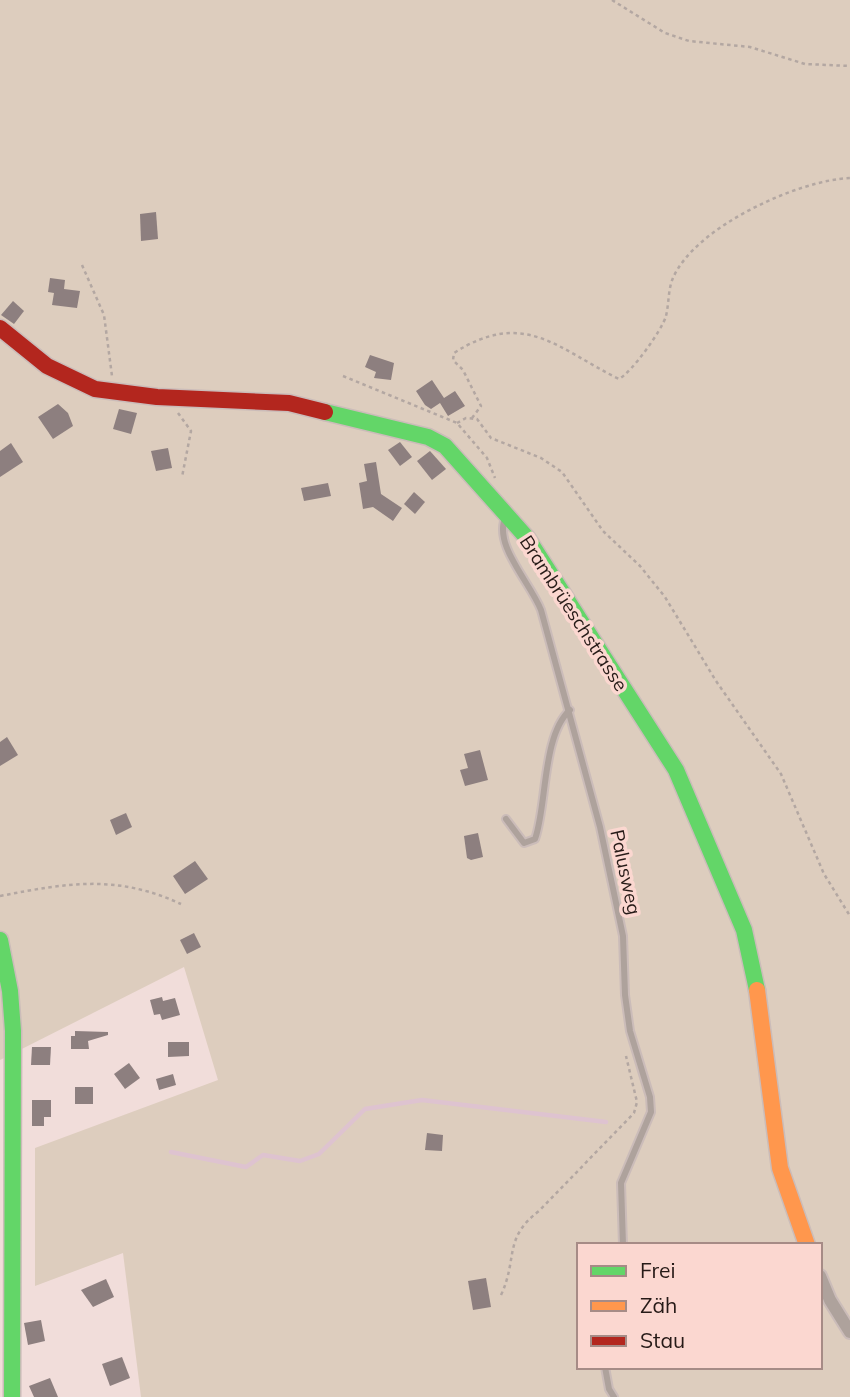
<svg xmlns="http://www.w3.org/2000/svg" width="850" height="1397" font-family="Mulish,sans-serif">
	<style>
		.green { fill: #ddcdbe; fill-rule: evenodd }
		.lines { fill: none; stroke-linecap: round; stroke-linejoin: round }
		.stream { stroke: #dec3d0; stroke-width: 4.5 }
		.building { fill: #8d7f7f }
		.lane-casing { stroke: #cbbcb9; stroke-width: 10 }
		.street-casing { stroke: #cbbcb9; stroke-width: 16 }
		.fast-casing { stroke: #cbbcb9; stroke-width: 19 }
		.slow-casing { stroke: #cbbcb9; stroke-width: 19 }
		.jam-casing { stroke: #cbbcb9; stroke-width: 19 }
		.path { stroke: #b3a7a2; stroke-width: 2.5; stroke-dasharray: 3.5 3.5; stroke-linecap: butt }
		.lane { stroke: #aea29c; stroke-width: 6 }
		.street { stroke: #aea29c; stroke-width: 12 }
		.fast { stroke: #63d668; stroke-width: 16 }
		.slow { stroke: #ff974d; stroke-width: 16 }
		.jam { stroke: #b3261e; stroke-width: 16 }
		.labels { text-anchor: middle; stroke-width: 7; stroke-linejoin: round; paint-order: stroke }
		.street-label { font-size: 19px; fill: #261a17; stroke: #fbd7d0 }
	</style>
	<rect width="100%" height="100%" fill="#f1ddda"/>
	<!-- green -->
	<path class="green" d="M0,0h850v1397h-709l-18,-144 -88,33v-138l183,-68 -34,-113 -184,93zM579,1245h241v122h-241z"/>
	<g class="lines">
		<!-- stream -->
		<polyline class="stream" points="171,1152 246,1167 263,1155 300,1161 319,1154 365,1109 422,1100 606,1122"/>
	</g>
	<!-- building -->
	<g class="building">
		<polygon points="156,212 158,239 141,241 140,214"/>
		<polygon points="50,278 65,280 64,289 80,291 77,308 52,305 54,293 48,292"/>
		<polygon points="13,301 24,311 14,324 1,315"/>
		<polygon points="370,355 394,363 391,380 374,378 376,372 365,367"/>
		<polygon points="432,380 444,398 455,391 465,406 448,416 440,403 431,409 425,405 416,391"/>
		<polygon points="58,404 68,413 73,426 53,439 38,417"/>
		<polygon points="119,409 137,413 131,434 113,429"/>
		<polygon points="400,442 412,457 400,466 388,450"/>
		<polygon points="11,443 23,462 0,477 0,451"/>
		<polygon points="168,448 172,468 156,471 151,451"/>
		<polygon points="430,451 446,469 432,480 417,461"/>
		<polygon points="376,462 381,494 402,508 393,521 373,507 363,509 359,483 367,481 364,464"/>
		<polygon points="328,483 331,496 304,501 301,488"/>
		<polygon points="414,492 425,502 415,514 404,504"/>
		<polygon points="7,737 18,755 0,766 0,742"/>
		<polygon points="480,750 488,780 465,786 460,770 468,768 464,754"/>
		<polygon points="126,813 132,827 116,835 110,820"/>
		<polygon points="478,833 483,857 471,860 467,858 464,836"/>
		<polygon points="195,861 208,879 185,894 173,876"/>
		<polygon points="194,933 201,947 187,954 180,940"/>
		<polygon points="162,997 163,1001 175,998 180,1015 162,1020 160,1014 154,1015 150,1000"/>
		<polygon points="75,1031 108,1032 108,1035 88,1041 89,1049 71,1049 71,1036 75,1036"/>
		<polygon points="168,1042 189,1042 189,1056 168,1057"/>
		<polygon points="32,1047 51,1047 50,1065 31,1065"/>
		<polygon points="129,1063 140,1078 125,1089 114,1074"/>
		<polygon points="173,1074 176,1085 159,1090 156,1079"/>
		<rect x="75" y="1087" width="18" height="17"/>
		<polygon points="32,1100 51,1100 51,1117 44,1117 44,1126 32,1126"/>
		<polygon points="427,1133 443,1135 442,1151 425,1150"/>
		<polygon points="486,1278 491,1307 473,1310 468,1281"/>
		<polygon points="106,1279 114,1297 93,1307 81,1290"/>
		<polygon points="41,1320 45,1341 28,1345 24,1323"/>
		<polygon points="122,1357 130,1378 110,1386 102,1364"/>
		<polygon points="50,1378 58,1397 34,1397 29,1386"/>
	</g>
	<g class="lines">
		<!-- lane casing -->
		<g class="lane-casing">
			<g id="lane">
				<path d="M506,516c-14,28 24,66 35,94l59,217 23,109 2,59 5,36 20,66 1,15 -30,71 2,62"/>
				<path d="M506,819l18,24 11,-4c12,-33 7,-104 35,-129"/>
				<polyline points="605,1367 609,1389 614,1397"/>
			</g>
		</g>
		<!-- street casing -->
		<g class="street-casing">
			<polyline id="street" points="820,1276 830,1300 850,1332"/>
		</g>
		<!-- fast casing -->
		<g class="fast-casing">
			<g id="fast">
				<polyline points="325,412 428,437 445,446 528,539 676,770 744,930 757,990"/>
				<polyline points="0,940 10,991 13,1031 12,1397"/>
			</g>
		</g>
		<!-- slow casing -->
		<g class="slow-casing">
			<polyline id="slow" points="757,990 780,1168 807,1245"/>
		</g>
		<!-- jam casing -->
		<g class="jam-casing">
			<polyline id="jam" points="0,328 47,366 95,389 157,397 289,403 325,412"/>
		</g>
		<!-- path -->
		<g class="path">
			<polyline points="612,0 665,33 689,41 750,47 805,64 850,66"/>
			<polyline points="82,265 104,315 112,376"/>
			<polyline points="343,376 457,423 487,458 495,478"/>
			<polyline points="178,413 191,431 182,477"/>
			<path d="M472,418l9,-12 -18,-36 -10,-10 1,-7c70,-45 104,-4 165,26 13,-7 43,-49 47,-63 3,-12 2,-27 7,-38 22,-51 125,-98 177,-100"/>
			<polyline points="457,423 466,418 477,419 491,438 541,458 562,472 603,531 640,566 665,597 716,681 781,774 824,874 850,916"/>
			<path d="M0,896c68,-13 116,-22 181,8"/>
			<path d="M501,1295c17,-36 2,-57 38,-84l95,-98 3,-11 -11,-46"/>
		</g>
		<!-- lane -->
		<use href="#lane" class="lane"/>
		<!-- street -->
		<use href="#street" class="street"/>
		<!-- fast -->
		<use href="#fast" class="fast"/>
		<!-- slow -->
		<use href="#slow" class="slow"/>
		<!-- jam -->
		<use href="#jam" class="jam"/>
	</g>
	<g class="labels">
		<!-- street labels -->
		<g class="street-label">
			<text transform="translate(574 613) rotate(57)" y="7">Brambrüeschstrasse</text>
			<text transform="translate(626 872) rotate(78)" y="7">Palusweg</text>
		</g>
	</g>
	<!-- legend -->
	<rect x="577" y="1243" width="245" height="126" fill="#fbd7d0" stroke="#a68b86" stroke-width="2"/>
	<rect x="591" y="1266" width="35" height="10" fill="#63d668" stroke="#a68b86" stroke-width="2"/>
	<text x="640" y="1278" font-size="21" fill="#261a17">Frei</text>
	<rect x="591" y="1301" width="35" height="10" fill="#ff974d" stroke="#a68b86" stroke-width="2"/>
	<text x="640" y="1313" font-size="21" fill="#261a17">Zäh</text>
	<rect x="591" y="1336" width="35" height="10" fill="#b3261e" stroke="#a68b86" stroke-width="2"/>
	<text x="640" y="1348" font-size="21" fill="#261a17">Stau</text>
</svg>
